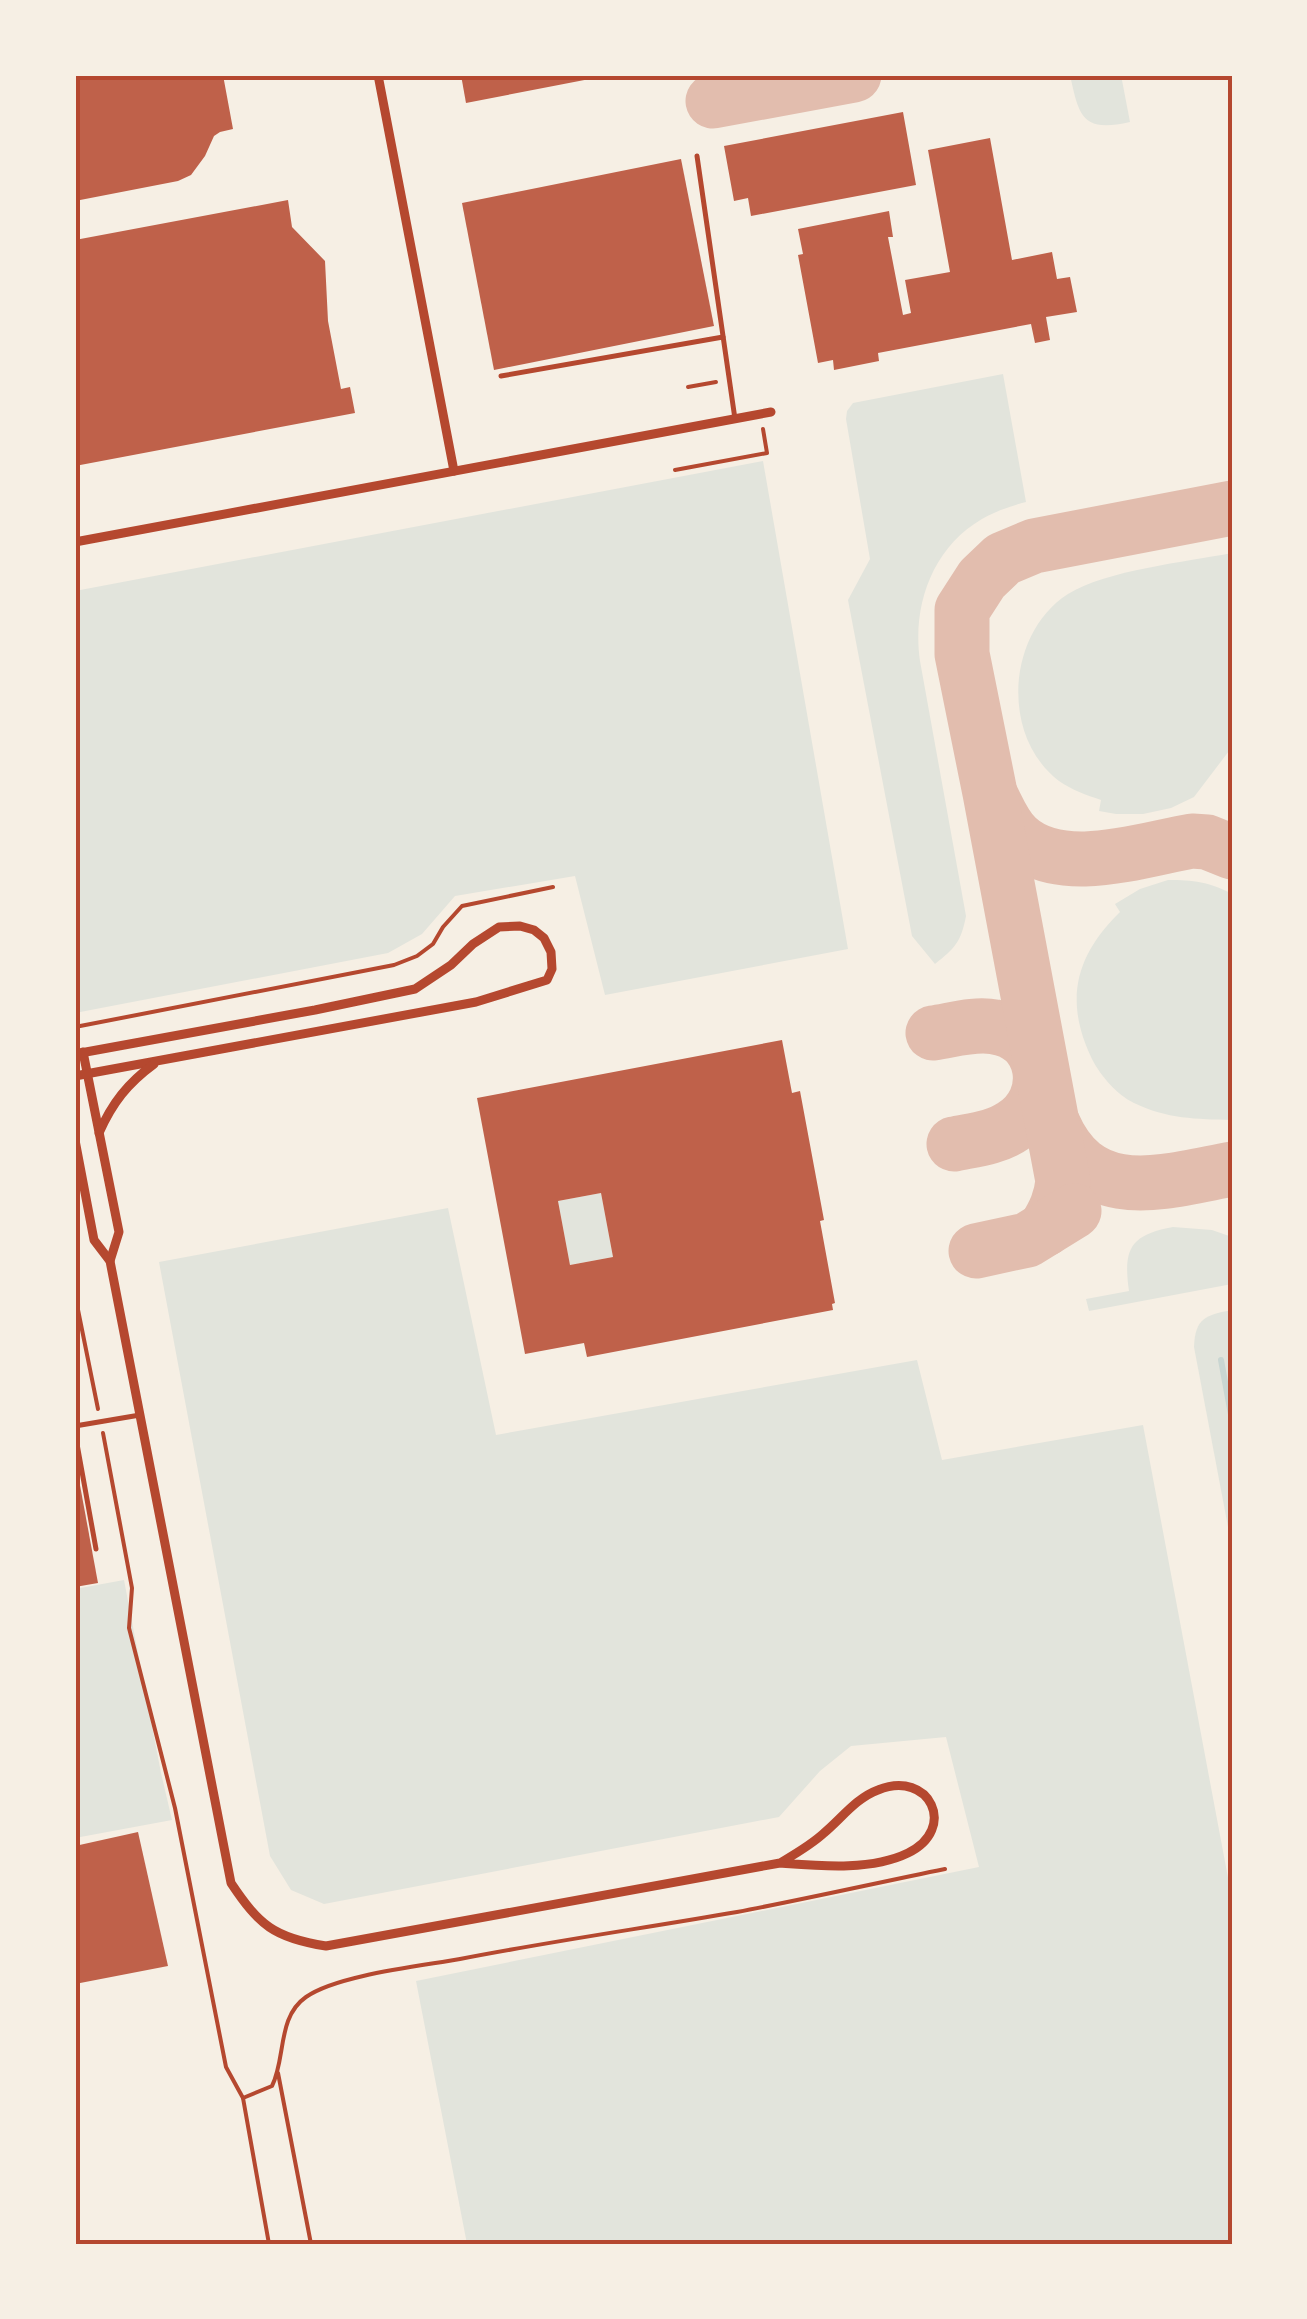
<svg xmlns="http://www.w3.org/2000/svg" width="1307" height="2319" font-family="Rubik,sans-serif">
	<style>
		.green { fill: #e2e4dc }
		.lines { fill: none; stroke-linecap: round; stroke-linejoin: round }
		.stream { stroke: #c9d6d2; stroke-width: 6 }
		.taxiway { stroke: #e2bdae; stroke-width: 55 }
		.building { fill: #bf614a; fill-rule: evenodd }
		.path { stroke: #b5482f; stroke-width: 4 }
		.service { stroke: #b5482f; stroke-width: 5 }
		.minor { stroke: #b5482f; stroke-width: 9 }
		.neatline { fill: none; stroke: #b5482f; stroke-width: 4 }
	</style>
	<rect width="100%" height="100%" fill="#f6efe4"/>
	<!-- green -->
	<g class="green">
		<path d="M1070,75h51l9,47c-48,11 -51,-6 -60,-47z"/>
		<path d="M1003,374l23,128c-15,4 -30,9 -44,17 -50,29 -70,87 -62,142l46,255c-5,26 -11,32 -31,48l-23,-28 -64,-336 22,-41 -24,-140 1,-8 6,-8z"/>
		<polygon points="763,461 848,949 605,995 575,876 455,896 422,934 388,953 75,1013 75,591"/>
		<path d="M1232,553v194l-38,50 -23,11 -28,6h-27l-17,-3 2,-11c-15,-5 -29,-10 -42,-19 -59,-45 -52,-148 9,-187 39,-24 118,-32 164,-41z"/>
		<path d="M1168,880c25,0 42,2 64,14v226c-36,-1 -65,-1 -98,-17 -17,-8 -34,-28 -42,-44 -28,-58 -17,-103 28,-147l-5,-8 25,-15z"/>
		<polygon points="601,1193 613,1257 570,1265 558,1201"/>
		<polygon points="448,1208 496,1435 917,1360 942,1460 1143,1425 1232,1899 1232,2244 467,2244 416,1981 979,1867 946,1737 851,1746 820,1771 779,1817 324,1904 291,1890 270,1856 159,1262"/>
		<path d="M1173,1227l39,3 20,7v47l-143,27 -3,-12 43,-8c-6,-42 1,-56 44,-64z"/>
		<path d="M1232,1310v238l-38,-201c1,-29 12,-32 38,-37z"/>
		<polygon points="124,1580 161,1773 172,1820 75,1838 75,1589"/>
	</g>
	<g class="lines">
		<!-- stream -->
		<polyline class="stream" points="1221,1360 1232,1420"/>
		<!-- taxiway -->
		<g class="taxiway">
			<polyline points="713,101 854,75"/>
			<path d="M992,798c7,14 13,29 25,40 43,40 124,12 175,3l15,1 25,10"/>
			<path d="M933,1033c20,-3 42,-10 62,-6 52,8 61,72 18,99 -17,12 -40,14 -59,18"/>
			<path d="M1053,1124c36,83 109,58 179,45"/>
			<path d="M1045,1229c10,-16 16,-29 18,-48l-73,-388 -28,-139v-44l20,-31 21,-20 31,-13 198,-38"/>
			<polyline points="976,1251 1027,1240 1074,1211"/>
		</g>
	</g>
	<!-- building -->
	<g class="building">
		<polygon points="75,75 223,75 233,129 220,132 214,136 205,156 191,175 178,181 75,201"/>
		<polygon points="461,75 600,75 600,77 466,103"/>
		<polygon points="903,112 916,185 751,216 748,198 734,201 724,146"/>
		<polygon points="990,138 1012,260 1052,252 1057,279 1070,277 1077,312 1046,317 1050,340 1035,343 1031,324 878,353 879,361 834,370 833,360 818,363 798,255 803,254 798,229 889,211 893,237 888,237 903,315 911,313 905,280 950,272 928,150"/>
		<polygon points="681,159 714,326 494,370 462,203"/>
		<polygon points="288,200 292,227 325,261 328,321 341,389 350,387 355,413 75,466 75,240"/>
		<path d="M782,1040l10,53 8,-2 24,129 -4,1 15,82 -3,1 1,6 -246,47 -3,-14 -59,11 -48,-256zM601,1193l12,64 -43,8 -12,-64z"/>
		<polygon points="77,1469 98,1583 75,1587 75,1470"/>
		<polygon points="138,1832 168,1966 75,1984 75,1846"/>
	</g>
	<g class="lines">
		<!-- path -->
		<g class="path">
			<polyline points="688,387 716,382"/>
			<polyline points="675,470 767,453 763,429"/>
			<polyline points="75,1027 394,965 417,956 433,944 443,927 462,906 553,887"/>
			<polyline points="75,1295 98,1409"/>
			<path d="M103,1433l29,155 -3,40 46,180 51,259 17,31 29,-12c14,-28 5,-69 34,-89 31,-22 115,-31 154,-38 92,-18 185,-31 277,-47 69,-13 139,-29 208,-43"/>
			<polyline points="278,2073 311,2244"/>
			<polyline points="243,2098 269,2244"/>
		</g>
		<!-- service -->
		<g class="service">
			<polyline points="697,156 735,419"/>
			<polyline points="501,376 723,337"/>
			<polyline points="75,1426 140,1415"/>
			<polyline points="75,1433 96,1549"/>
		</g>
		<!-- minor -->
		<g class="minor">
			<polyline points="378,75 454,471"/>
			<polyline points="75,542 771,412"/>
			<polyline points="83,1052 119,1232 110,1261"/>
			<polyline points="75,1054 315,1010 415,989 451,965 473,944 499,927 520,926 534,930 544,938 551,952 552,969 547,980 476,1002 75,1076"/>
			<path d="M99,1133c13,-30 29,-50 55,-69"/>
			<path d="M75,1140l19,100 16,21 121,622c28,42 43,55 95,63l454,-83c40,3 91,8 128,-10 50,-24 22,-84 -30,-63 -22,8 -37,29 -54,43 -13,12 -29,21 -44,30"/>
		</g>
	</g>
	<!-- border -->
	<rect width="1307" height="2319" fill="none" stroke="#f6efe4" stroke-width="155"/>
	<rect x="78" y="78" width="1152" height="2164" class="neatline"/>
</svg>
